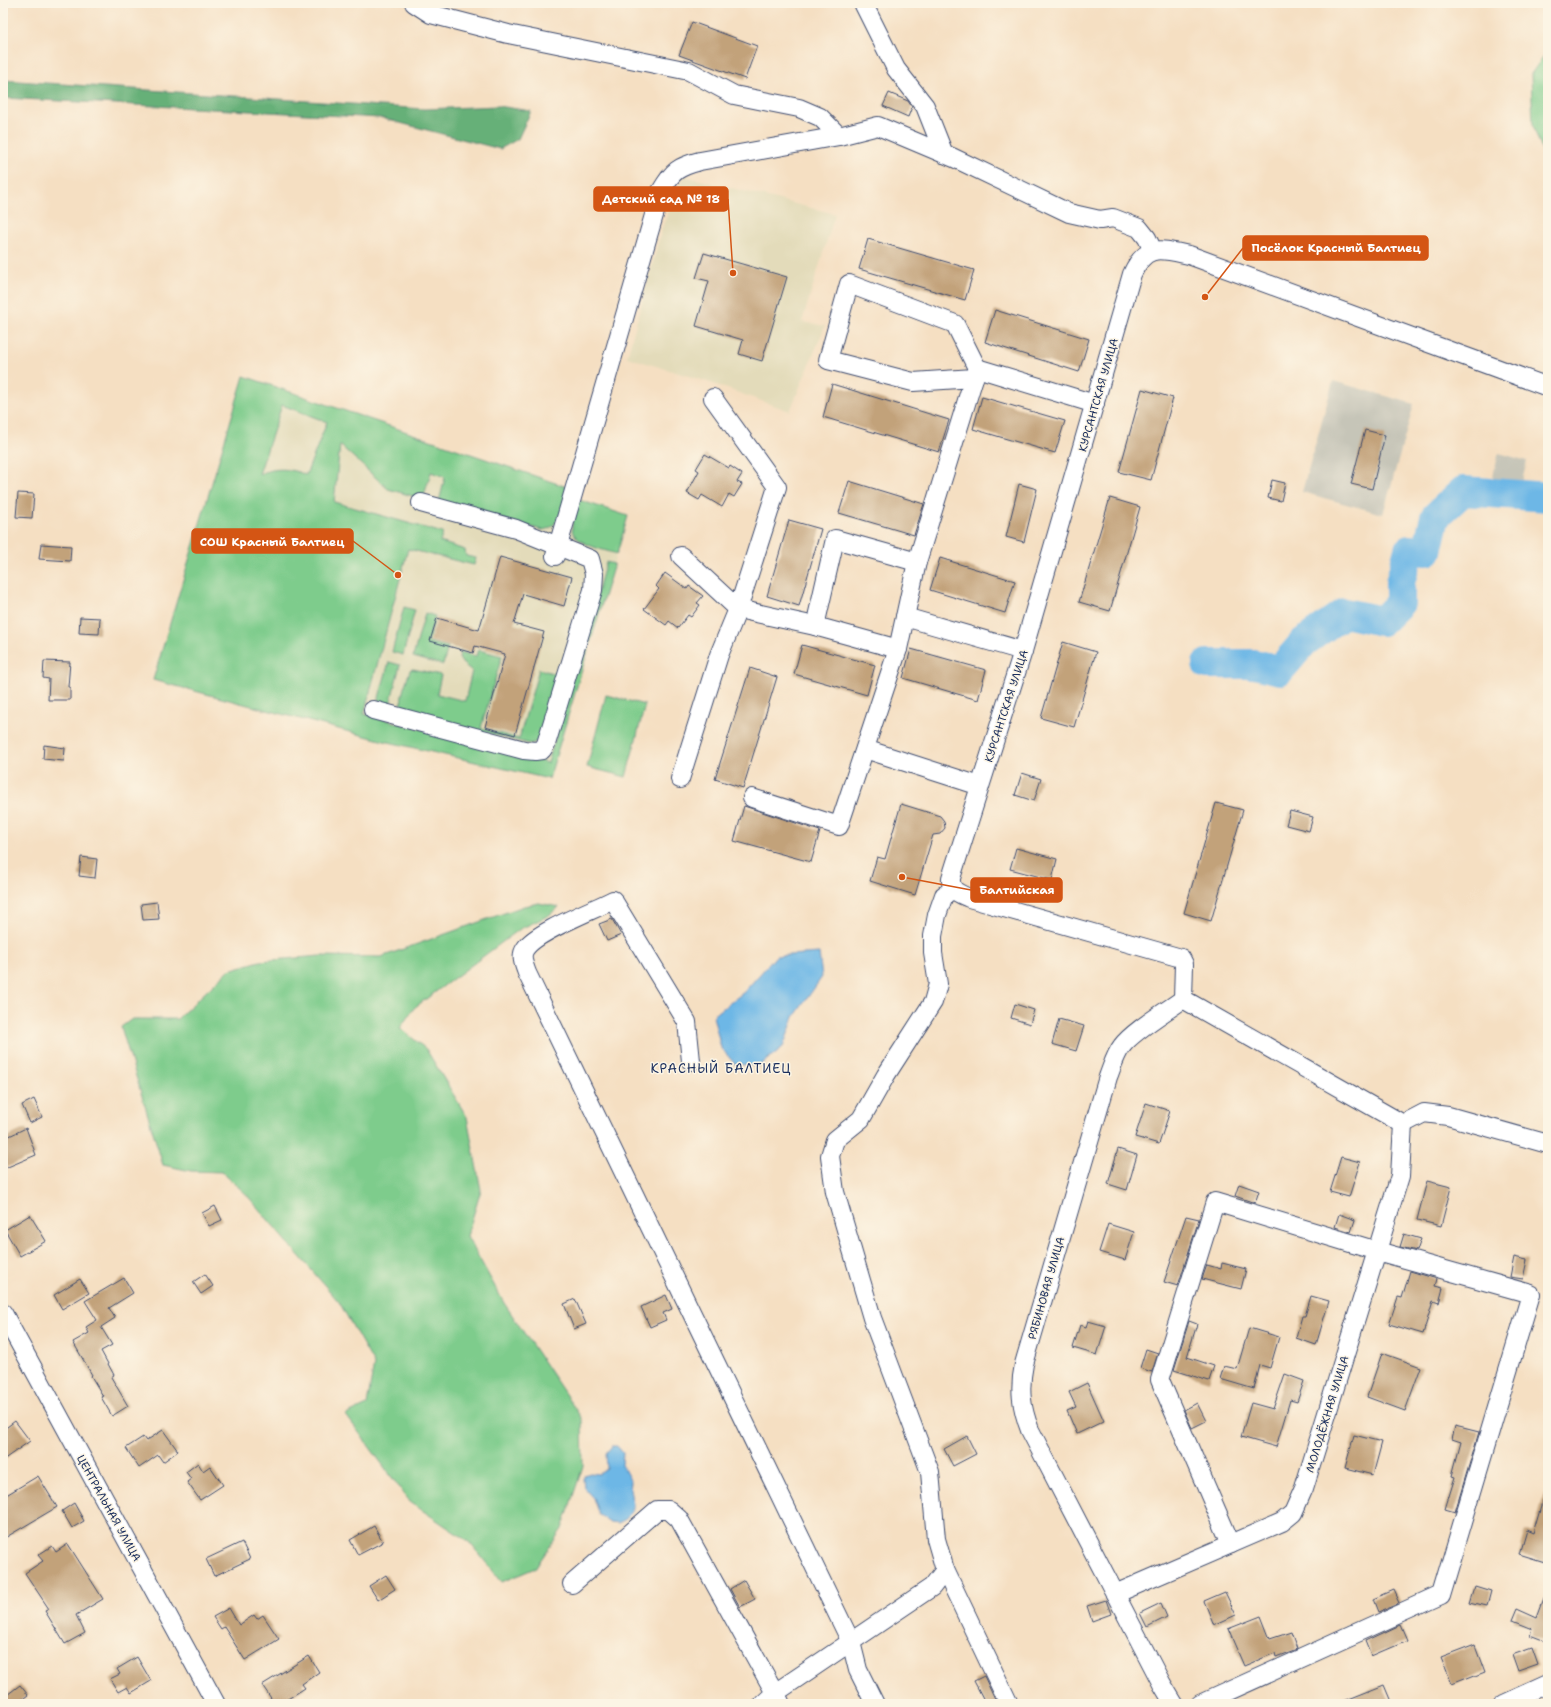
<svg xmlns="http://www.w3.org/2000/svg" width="1551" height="1707" font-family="'Shantell Sans',sans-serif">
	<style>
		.built { fill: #e3dbba }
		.industrial { fill: #c6c5b8 }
		.green { fill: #7ecc8c; stroke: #4c7e75; fill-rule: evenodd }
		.forest { fill: #66b078; stroke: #40706b }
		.water { fill: #6db7e6; stroke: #4473a2 }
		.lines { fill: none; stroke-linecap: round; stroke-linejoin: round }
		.river { stroke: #6db7e6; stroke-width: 30 }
		.building { fill: #c2a27a }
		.minor-casing { stroke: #3c496d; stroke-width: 20 }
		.minor { stroke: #fff; stroke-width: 18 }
		.labels { text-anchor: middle; stroke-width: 3; stroke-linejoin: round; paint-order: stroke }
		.street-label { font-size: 11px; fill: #1b2f5e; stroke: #fcf5e5 }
		.quarter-label { font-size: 13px; letter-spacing: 1px; fill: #1b2f5e; stroke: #fcf5e5 }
		.leader { fill: none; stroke: #d45514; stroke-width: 1.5 }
		.callout-dot { fill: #d45514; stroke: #fcf5e5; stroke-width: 1.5 }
		.callout { fill: #d45514; stroke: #d45514; stroke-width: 1.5 }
		.callout-label { font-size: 12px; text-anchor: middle; font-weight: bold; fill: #fff }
	</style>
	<rect width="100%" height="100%" fill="#fcf5e5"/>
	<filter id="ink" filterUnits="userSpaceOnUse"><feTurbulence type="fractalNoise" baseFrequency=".025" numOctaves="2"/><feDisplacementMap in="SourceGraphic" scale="8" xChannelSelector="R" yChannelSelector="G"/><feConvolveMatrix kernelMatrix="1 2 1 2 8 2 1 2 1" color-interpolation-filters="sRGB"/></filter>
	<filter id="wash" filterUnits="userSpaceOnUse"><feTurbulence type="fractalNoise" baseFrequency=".012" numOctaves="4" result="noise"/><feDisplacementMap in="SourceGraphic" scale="16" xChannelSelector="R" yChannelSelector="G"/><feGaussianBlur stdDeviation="0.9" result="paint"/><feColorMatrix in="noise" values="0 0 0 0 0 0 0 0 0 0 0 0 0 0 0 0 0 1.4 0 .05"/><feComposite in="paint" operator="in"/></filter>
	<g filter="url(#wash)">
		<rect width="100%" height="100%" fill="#f5dfc2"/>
		<!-- built -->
		<g class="built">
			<polygon points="684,176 835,214 802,322 825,326 790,411 708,382 627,357 663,225"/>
			<polygon points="244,376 567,487 579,500 628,516 549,779 384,741 153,680"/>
		</g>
		<!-- industrial -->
		<g class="industrial">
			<polygon points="1333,381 1414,404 1383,514 1302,492"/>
			<polygon points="1499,453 1527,461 1516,505 1487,498"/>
		</g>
		<!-- green -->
		<g class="green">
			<polygon points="1548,50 1548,166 1533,126 1531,74"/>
			<path d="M244,376l323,111c-4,16 -5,41 -25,43l-103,-28 6,-25 -14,-5 -8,27 -35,-10 -48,-44 -6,57 109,31 -3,9 25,8 1,6 10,2 -2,7 -66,-16 -44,165 184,49 58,-201 8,2 -65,215 -165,-38 -231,-61zM282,405l45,17 -21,53c-16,-7 -30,-8 -47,-1z"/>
			<path d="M579,500l49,16 -11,38c-12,-4 -45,-10 -45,-26 0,-8 5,-19 7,-28z"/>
			<polygon points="404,607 415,610 403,655 392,652"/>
			<polygon points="425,613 435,616 428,642 448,647 443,665 413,657"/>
			<path d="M479,650l23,6 -21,72 38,11 20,-70 20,6 -18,62 -5,5 -6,2 -125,-32c-9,-11 2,-30 5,-42l3,-1 28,6 -4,19 28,7 7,-30 -10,-8 -3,-5 1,-6 16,4z"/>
			<polygon points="389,662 400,665 390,704 378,701"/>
			<polygon points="606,695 645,705 626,777 587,767"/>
			<polygon points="539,903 559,907 548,916 520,929 414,1008 400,1028 426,1049 467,1117 481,1190 467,1236 504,1303 582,1419 583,1466 562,1529 535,1568 502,1582 469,1542 410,1502 346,1415 367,1405 374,1364 339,1302 245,1193 222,1172 191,1171 163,1165 121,1027 132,1019 177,1019 229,970 260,961 320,956 381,957 524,906"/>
		</g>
		<!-- forest -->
		<polygon class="forest" points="3,80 424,109 498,106 531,111 518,139 500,149 381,118 3,98"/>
		<!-- water -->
		<g class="water">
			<polygon points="819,953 822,977 794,1017 783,1047 759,1066 735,1064 721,1048 713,1016 744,992 776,956"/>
			<polygon points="612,1446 617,1446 623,1453 622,1465 631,1482 630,1490 633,1504 633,1509 626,1519 618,1523 610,1522 599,1515 593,1498 584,1488 583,1479 585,1475 590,1473 599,1474 607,1469 606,1453"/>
		</g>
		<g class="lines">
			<!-- river -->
			<polyline class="river" points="1207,664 1254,664 1280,670 1304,642 1344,613 1382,621 1400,603 1400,583 1409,550 1427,551 1435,517 1463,491 1548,497"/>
		</g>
		<g id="blocks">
			<!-- building -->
			<g class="building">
				<polygon points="692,22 757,46 745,79 679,55"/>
				<polygon points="889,93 908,101 912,107 908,117 883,106"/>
				<polygon points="868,239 974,270 965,300 859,269"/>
				<polygon points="704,253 787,277 762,361 739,354 743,340 696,326 709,281 696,278"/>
				<polygon points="995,310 1089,339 1079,372 985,342"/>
				<polygon points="832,384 949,420 939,452 823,417"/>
				<polygon points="1142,389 1173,398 1151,480 1119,472"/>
				<polygon points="982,397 1065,421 1055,453 973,429"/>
				<polygon points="1365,430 1385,435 1372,489 1351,484"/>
				<polygon points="705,454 729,468 730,466 742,474 737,482 742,484 734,497 729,494 722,507 702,495 699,500 687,493 699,471 696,469"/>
				<polygon points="1272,480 1285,483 1281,501 1268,498"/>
				<polygon points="849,481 924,504 914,535 839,513"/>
				<polygon points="1019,484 1037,489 1024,542 1006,537"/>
				<polygon points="18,493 34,494 32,518 16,517"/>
				<polygon points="1110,498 1140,507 1110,611 1079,602"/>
				<polygon points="789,520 821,529 799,606 767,596"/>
				<polygon points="41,544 71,546 70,561 39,559"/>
				<polygon points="500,557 572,577 564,606 523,594 514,624 544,632 515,735 485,727 505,654 475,646 473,653 430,641 437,618 479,630"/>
				<polygon points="940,558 1015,581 1005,613 930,590"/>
				<polygon points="665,573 687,589 689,586 703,596 697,603 700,605 691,617 688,615 678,628 669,621 666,625 644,609 659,589 656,586"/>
				<polygon points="80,617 100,618 99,634 79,633"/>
				<polygon points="1063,642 1096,652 1074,727 1041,718"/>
				<polygon points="802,645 875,665 867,695 794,674"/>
				<polygon points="911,649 986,670 978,700 903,678"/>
				<polygon points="44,661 70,662 68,687 70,687 70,700 48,700 49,679 43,678"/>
				<polygon points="750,668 777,677 743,788 715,779"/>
				<polygon points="44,745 65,748 64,761 43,759"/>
				<polygon points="1022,773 1041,779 1034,801 1015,795"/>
				<polygon points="1216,803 1243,810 1211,921 1184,913"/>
				<polygon points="901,804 940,816 944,821 945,828 940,834 933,835 915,895 870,881 877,857 885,859"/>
				<polygon points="744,806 820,831 811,862 734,841"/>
				<polygon points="1290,811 1313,817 1309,831 1286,825"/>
				<polygon points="1016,848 1057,859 1052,880 1010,869"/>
				<polygon points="81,857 97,859 95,878 79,876"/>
				<polygon points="157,902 159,919 143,920 141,904"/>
				<polygon points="612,919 621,935 607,941 599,924"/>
				<polygon points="1015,1004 1034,1010 1030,1024 1011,1018"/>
				<polygon points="1059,1019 1084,1026 1076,1051 1052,1044"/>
				<polygon points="34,1099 42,1117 30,1123 22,1105"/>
				<polygon points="1146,1103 1170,1111 1159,1144 1135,1137"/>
				<polygon points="26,1128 36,1155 3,1169 3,1139"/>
				<polygon points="1118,1149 1137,1155 1127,1190 1108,1184"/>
				<polygon points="1341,1157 1360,1162 1349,1197 1330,1192"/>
				<polygon points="1427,1181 1451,1187 1441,1226 1417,1220"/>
				<polygon points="1239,1184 1259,1191 1255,1203 1235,1196"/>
				<polygon points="215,1206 222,1220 209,1226 202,1213"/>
				<polygon points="1339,1214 1355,1220 1351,1232 1335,1227"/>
				<polygon points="30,1215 46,1241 20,1256 5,1230"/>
				<polygon points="1186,1216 1199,1219 1178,1286 1164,1282"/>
				<polygon points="1108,1224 1134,1232 1125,1260 1099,1252"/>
				<polygon points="1404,1234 1421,1239 1417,1251 1400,1247"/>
				<polygon points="1514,1257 1527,1260 1523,1279 1510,1277"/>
				<polygon points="1222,1263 1246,1269 1241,1289 1202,1279 1207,1265 1221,1269"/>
				<polygon points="1410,1271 1437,1279 1435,1286 1443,1288 1439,1303 1433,1301 1423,1334 1389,1324 1398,1297 1402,1298"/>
				<polygon points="205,1274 213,1286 201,1294 193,1282"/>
				<polygon points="124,1278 133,1293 109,1308 115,1318 101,1327 112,1345 101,1351 114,1375 111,1377 128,1406 112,1416 101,1397 103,1396 91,1376 92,1375 73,1342 89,1333 86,1327 97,1320 85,1301"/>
				<polygon points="80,1279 89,1293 62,1309 54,1295"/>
				<polygon points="666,1295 672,1309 663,1313 666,1320 650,1327 641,1307"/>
				<polygon points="1311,1296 1329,1301 1316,1345 1296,1338 1302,1316 1305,1316"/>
				<polygon points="575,1299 586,1324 574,1329 564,1304"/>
				<polygon points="1088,1321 1106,1326 1097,1355 1073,1348 1080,1325 1086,1327"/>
				<polygon points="1189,1321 1197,1324 1187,1357 1214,1366 1209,1381 1174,1370"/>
				<polygon points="1249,1328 1279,1337 1270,1368 1260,1365 1254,1389 1220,1379 1224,1366 1237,1369"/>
				<polygon points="1146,1349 1158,1353 1152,1372 1140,1368"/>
				<polygon points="1382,1353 1421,1367 1405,1411 1367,1397"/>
				<polygon points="1285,1374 1304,1381 1297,1402 1290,1400 1276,1447 1241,1437 1251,1403 1273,1409"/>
				<polygon points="1087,1383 1104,1421 1077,1434 1067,1411 1076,1407 1069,1392"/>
				<polygon points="1197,1403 1206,1421 1192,1428 1184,1410"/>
				<polygon points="15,1421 30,1441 3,1460 3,1430"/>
				<polygon points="1455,1426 1479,1432 1455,1512 1445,1509 1455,1477 1452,1476 1461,1442 1452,1439"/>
				<polygon points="163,1430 178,1451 163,1462 158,1455 139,1468 126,1448 143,1437 146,1441"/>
				<polygon points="1354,1435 1382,1442 1373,1475 1345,1468"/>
				<polygon points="967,1436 976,1454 953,1466 944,1449"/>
				<polygon points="198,1463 203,1471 210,1466 223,1485 200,1500 187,1482 191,1479 186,1472"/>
				<polygon points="38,1476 57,1507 3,1539 3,1497"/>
				<polygon points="1544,1495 1548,1495 1548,1563 1519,1554 1526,1530 1533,1533"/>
				<polygon points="74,1503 84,1521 72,1528 62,1511"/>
				<polygon points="374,1526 383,1542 358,1555 350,1540"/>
				<polygon points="242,1542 250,1559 214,1576 206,1559"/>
				<polygon points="68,1544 103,1599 76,1615 85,1633 65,1644 45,1611 49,1609 25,1573 43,1561 38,1555 52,1546 56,1552"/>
				<polygon points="386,1575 395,1589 378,1600 369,1586"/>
				<polygon points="744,1580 755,1599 740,1607 730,1589"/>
				<polygon points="1475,1586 1491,1591 1487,1606 1470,1602"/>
				<polygon points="1393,1590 1399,1603 1377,1612 1372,1599"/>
				<polygon points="1547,1591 1548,1591 1548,1643 1530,1636 1532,1629 1512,1621 1517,1609 1537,1618"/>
				<polygon points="1225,1592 1236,1615 1214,1625 1204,1601"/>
				<polygon points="1106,1600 1111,1614 1092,1621 1087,1606"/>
				<polygon points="1161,1603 1167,1617 1147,1627 1140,1613"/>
				<polygon points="229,1608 239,1625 254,1615 257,1619 263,1615 279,1639 245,1660 224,1627 221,1629 213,1617"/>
				<polygon points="1261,1616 1270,1639 1291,1632 1297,1649 1276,1657 1275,1653 1244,1666 1228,1629"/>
				<polygon points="1400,1625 1407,1641 1372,1656 1366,1641"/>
				<polygon points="1475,1645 1485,1672 1452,1685 1441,1658"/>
				<polygon points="1532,1648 1538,1665 1518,1672 1512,1655"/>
				<polygon points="309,1656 319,1672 302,1684 305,1688 280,1704 275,1704 262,1685"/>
				<polygon points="137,1657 151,1681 131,1693 127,1687 118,1692 110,1679 120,1674 117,1669"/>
				<polygon points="984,1676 997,1704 986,1704 974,1681"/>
				<polygon points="20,1685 28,1695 16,1704 3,1704 3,1698"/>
				<polygon points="1383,1685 1391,1704 1338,1704 1338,1703"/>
			</g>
		</g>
	</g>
	<g filter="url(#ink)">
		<use href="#blocks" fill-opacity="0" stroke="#3c496d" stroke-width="1"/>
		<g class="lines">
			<!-- minor casing -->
			<g class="minor-casing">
				<g id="minor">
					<polyline points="414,3 431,14 508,34 689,71 734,95 799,108 820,117 839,136"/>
					<polyline points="863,3 896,69 925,106 944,154"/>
					<polyline points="974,378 913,382 828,360 849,284 955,324 977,368"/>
					<path d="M555,556l106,-365c12,-21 17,-24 39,-30l139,-25 39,-10 76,32 115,55 31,7 13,-2 26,10 8,10 6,13"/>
					<polyline points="681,556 738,609 815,626 898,649"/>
					<polyline points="905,617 1023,651"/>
					<polyline points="815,626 835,539 917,562"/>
					<polyline points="373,710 524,750 535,751 542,750 546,744 593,590 594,574 590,559 516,529 421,503"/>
					<polyline points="865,749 980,786"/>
					<polyline points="680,779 719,655 738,609 777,487 713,398"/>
					<polyline points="752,798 839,826 898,649 917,562 977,368 1095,404"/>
					<path d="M1183,999l1,-35 -3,-6 -212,-60c-11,-5 -19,-7 -18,-20l72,-227 109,-377c14,-31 29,-25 57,-19l359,132"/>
					<polyline points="1183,999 1403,1124 1424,1113 1448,1116 1548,1144"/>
					<path d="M691,1061l-4,-39 -74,-122c-19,10 -78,32 -88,49 -5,7 -1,16 2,24l324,669 7,28 17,34"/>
					<polyline points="3,1313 216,1704"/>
					<polyline points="945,1570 1009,1704"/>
					<polyline points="572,1584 657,1510 669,1510 679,1519 780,1702"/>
					<polyline points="1115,1594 1282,1522 1293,1513 1304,1488 1400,1176 1403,1124"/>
					<polyline points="763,1704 775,1693 932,1587 945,1570 936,1539 930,1472 872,1318 835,1192 830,1156 835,1140 861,1119 886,1075 933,1002 938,984 933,953 933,936 937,915 944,895 953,890"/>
					<path d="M1174,1704l-12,-20 -132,-254c-9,-23 -11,-42 -6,-66l84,-287c4,-10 7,-22 14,-31 11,-15 45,-35 61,-47"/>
					<polyline points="1200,1704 1441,1595 1531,1294 1377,1251 1215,1202 1160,1380 1231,1544"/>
					<polyline points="1504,1704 1548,1684"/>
				</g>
			</g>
			<!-- minor -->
			<use href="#minor" class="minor"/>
		</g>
	</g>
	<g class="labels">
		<!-- street labels -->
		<g class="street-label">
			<text transform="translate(1098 395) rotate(-74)" y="4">КУРСАНТСКАЯ УЛИЦА</text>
			<text transform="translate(1006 706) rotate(-72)" y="4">КУРСАНТСКАЯ УЛИЦА</text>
			<text transform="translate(1046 1288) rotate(-74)" y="4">РЯБИНОВАЯ УЛИЦА</text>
			<text transform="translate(1327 1414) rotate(-73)" y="4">МОЛОДЁЖНАЯ УЛИЦА</text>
			<text transform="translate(109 1508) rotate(61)" y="4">ЦЕНТРАЛЬНАЯ УЛИЦА</text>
		</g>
		<!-- quarter labels -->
		<g class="quarter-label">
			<text x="721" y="1073">КРАСНЫЙ БАЛТИЕЦ</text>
		</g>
	</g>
	<!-- callouts -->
	<path class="leader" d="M733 273L728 199M1205 297L1243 248M398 575L353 541M902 877L971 890"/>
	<g class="callout-dot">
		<circle cx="733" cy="273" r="4"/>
		<circle cx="1205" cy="297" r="4"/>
		<circle cx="398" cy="575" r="4"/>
		<circle cx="902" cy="877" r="4"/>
	</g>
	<g class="callout">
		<rect x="594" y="187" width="134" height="24" rx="4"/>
		<rect x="1243" y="236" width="185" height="24" rx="4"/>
		<rect x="192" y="529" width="161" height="24" rx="4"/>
		<rect x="971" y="878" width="91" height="24" rx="4"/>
	</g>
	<g class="callout-label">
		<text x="661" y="203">Детский сад № 18</text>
		<text x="1336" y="252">Посёлок Красный Балтиец</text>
		<text x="272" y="546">СОШ Красный Балтиец</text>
		<text x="1017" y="894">Балтийская</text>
	</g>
	<!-- margin -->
	<rect width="1551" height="1707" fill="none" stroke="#fcf5e5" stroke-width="16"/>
</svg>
